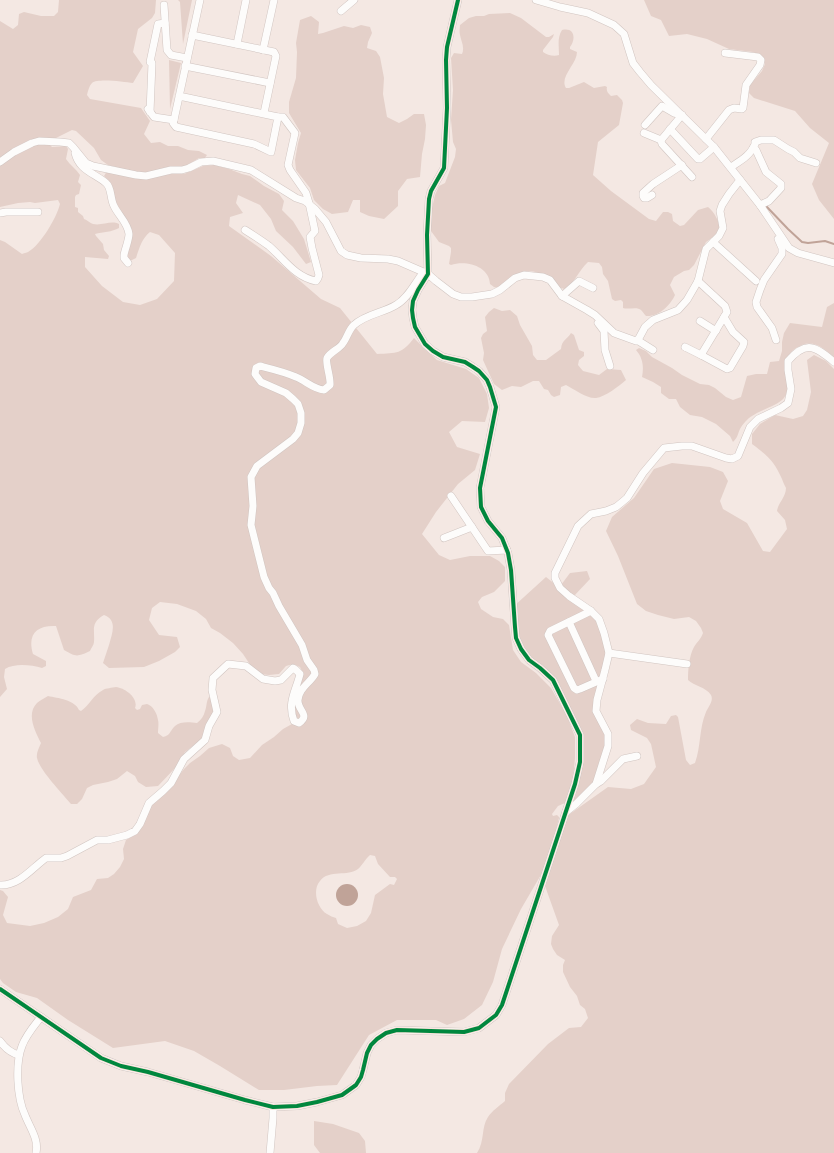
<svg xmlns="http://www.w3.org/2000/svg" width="834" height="1153" font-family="Poppins,sans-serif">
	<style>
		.green { fill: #e4d0c9; fill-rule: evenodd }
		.water { fill: #c0a398 }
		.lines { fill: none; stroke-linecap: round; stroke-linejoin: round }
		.stream { stroke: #c0a398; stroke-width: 2 }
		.minor-casing { stroke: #d1c5c1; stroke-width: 8 }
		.minor { stroke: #fdfcfb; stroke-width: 7 }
		.cycleway-casing { stroke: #fbe4dc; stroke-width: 6 }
		.cycleway { stroke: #00873e; stroke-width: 4 }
	</style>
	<rect width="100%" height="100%" fill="#f4e8e3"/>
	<!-- green -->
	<g class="green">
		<path d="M59,0h97l-1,13 -3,5 -14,11 -5,23 10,14 -10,17c-9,-1 -35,-5 -41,0 -3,3 -4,8 -5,12l3,4 51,9 9,13 -6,13 7,9 9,-1 8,4h10l10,4 11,1 8,4 -3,4 -5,-1 -13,8h-15l-22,6h-14l-27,-7 -7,-5 -7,-12 -18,-17 -4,-1 -18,9 -4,6 2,2 14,-1 2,3 -2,10c4,6 10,10 14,16l-2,7 3,3 -2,9 -3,1 -1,2v10l3,1v4l5,4 1,3c3,1 6,4 9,5 9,2 18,-4 26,0v4c-7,4 -16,4 -24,6l1,2 7,8 1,6 5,6 -1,3 -23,-2v10l17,19 21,16 17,3 17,-6 17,-18 1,-28 -16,-18 -9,-3c-8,6 -11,17 -14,26l-6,3 -3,-2 -1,-5 5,-16 1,-9 -15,-22 -7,-24 -6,-7 3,-5 44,7 20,-4h13l19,-8 11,-1 15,4 13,5 8,2 14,10 15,8 5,7 -2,9 11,11 11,18 7,23 -5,2 -13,-17 -17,-16 -5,-12 -11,-14 -22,-10 -2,8 7,10 -13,4 -1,9 42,30 50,43 19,9 37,46c20,-1 25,0 37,-16l10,10 13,12 29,9 13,9 8,16 2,14 -4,14 -23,-1 -13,11 8,15 23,7 -5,16 -17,14 -22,28 -14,22 17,21 11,5 20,-4h20l9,5 6,6v14l-11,11 -12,5 -4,5 3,7 12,8 10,2 6,6 4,25 8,12 15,11 15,15 16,28 8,21v21l-2,22 -8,23 -7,3 -6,8 1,2 4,-1 2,2v1l-3,12 -14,43 -21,36 -19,40 -9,33 -11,23 -18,14 -17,6 -11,-5h-39l-28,15 -32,50 -20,1 -33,4h-25l-39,-24 -26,-15 -29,-10 -52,7 -45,-28 -31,-22 -21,-6 -13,-9 -3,-4v-89l3,1 5,6 -5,18 4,8 23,3 14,-3 14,-6 10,-8 5,-12 18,-7 6,-11 11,-1 6,-4 6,-7 4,-8 -1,-10 3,-9 10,-7 11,-20 5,-8 18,-18 14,-18 6,-6 10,-7 9,-8 13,-4 8,4 3,8 6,4 11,-2 12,-13 12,-8 9,-8 9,-5 2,-18 9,-33 -3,-6 -7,-3 -7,2 -7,8 -10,1 -9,-1 -9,-8 -8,-12 -10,-11 -13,-10 -9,-5 -5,-9 -10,-8 -19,-7 -17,-2 -8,6 -3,12 10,15 18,2 3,10 -5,5 -16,9 -15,6 -35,1 -6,-5c2,-6 4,-12 6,-18 3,-11 9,-25 -5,-30 -14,8 -9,15 -10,27 0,3 -3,6 -4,9 -13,6 -14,6 -26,-1l-8,-24c-19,-1 -29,8 -23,28l13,7v5l-4,2c-11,-3 -27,-5 -37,1l-1,8 3,12 -7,8v-457l5,2 17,12c1,-1 5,-1 6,-2 12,-6 29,-35 32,-48l-2,-4 -23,3 -5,-1 -12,1 -18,4v-186l13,8 5,-4 1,-11 5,-2 17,4h13l4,-4zM370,855l5,1 3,8 12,13h5l2,2 -3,6 -4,-1 -15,11 -4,18 -5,8 -9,5 -10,2 -9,-4 -2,-6c-3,-1 -6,-2 -9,-4 -10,-6 -15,-24 -7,-33 9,-12 28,-4 38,-12 4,-3 7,-10 12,-14z"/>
		<polygon points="178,0 192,0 183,44 180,2"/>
		<polygon points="644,0 834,0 834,219 819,200 812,184 829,143 810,128 795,111 754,98 749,93 750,85 762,71 765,64 764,59 760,55 753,52 729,49 707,39 687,34 669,36 661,20 651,16"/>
		<path d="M510,13l11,5 25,19h3l5,-3 -1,3 -10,13v2c4,3 11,5 16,3 0,-9 -2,-17 3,-25 13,-3 14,9 8,17v2l7,3c0,12 -18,25 -11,36h3l15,-6 10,6 11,-2 2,1c-1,4 1,6 4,9l6,-1 5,5 1,3 -4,22 -21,17 -5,33 18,16 38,28 7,2 7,-9h5l4,2 1,7 7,5 4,-1 14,-15 10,-3c7,6 11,14 12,23l-4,5 -10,7 -12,23 -5,5 -5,1 -10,6 -4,8 5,10c-5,11 -17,22 -29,21 -2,-2 -3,-4 -5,-6 -4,-4 -13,0 -18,-2v-6l-2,-2 -6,1 -3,-2 -4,-18 -5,-7 -1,-7 -3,-4 -11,-1c-9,8 -13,21 -24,27 -6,-2 -11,-6 -16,-10 -22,-17 -31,-4 -50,9l-4,-1 -4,-3c-1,-18 -24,-24 -39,-19l-2,-1 2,-12v-4l-2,-2 -10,-4 -8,-11 -1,-14 5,-22 4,-9 6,-3 10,-26 1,-8 -3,-7 -2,-22 2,-30 -2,-32 3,-5 8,1c3,-7 -1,-13 -2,-19 -1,-4 0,-7 0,-10l9,-7 7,-2h8l5,-2z"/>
		<polygon points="311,16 319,22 318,34 323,33 344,26 353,28 361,25 370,27 372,33 368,42 367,48 376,51 380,57 384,78 383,94 387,117 399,123 407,119 414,114 424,114 426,125 425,139 422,154 420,177 407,179 398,191 398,206 384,219 369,216 360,212 360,200 353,200 348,212 332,214 323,209 314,200 310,188 296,170 295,160 298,143 301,133 289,113 289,102 296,78 297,52 296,43 300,20"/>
		<polygon points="169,60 181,63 170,109"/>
		<path d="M834,303v54c-10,-8 -19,-17 -32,-12 -32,14 -6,38 -18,53 -7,8 -24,12 -32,18 -4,2 -10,9 -12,13 -3,7 -2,8 -7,13l-3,-6 -14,-12 -14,-7 -12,-2 -10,-8 -4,-8h-7l-8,-6v-6l-8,-5 -11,-5c2,-10 1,-19 -6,-27l3,-2 7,3 6,6 20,11 10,7 18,9 9,1 6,3 11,9 7,3 8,-3 6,-21 9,-2h11l3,-12 9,-1 3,-10v-9l2,-9 6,-10 32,4 5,-20z"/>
		<path d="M494,308l8,3 8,-1 7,6 3,9 12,21 1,9 4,5h9l15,-11c1,-10 6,-9 10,-16l3,2 5,15 5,2v4l-5,4 -1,5 5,6 16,4 8,-6 14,1 5,10c-7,6 -21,17 -30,18 -9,1 -22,-9 -30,-13l-5,2 -1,8 -6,2 -3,-2 -3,-5 -4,-1 -5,-8h-6l-12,6 -9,-1 -10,4 -8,-6 -11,-24 1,-7 -3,-15 2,-4 4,-3 -2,-14 4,-5z"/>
		<path d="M814,355l12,6 8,8v784h-357c8,-12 4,-26 11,-36 4,-6 11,-11 17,-16v-8l4,-9 39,-40 21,-16 12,-1 7,-9 -3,-9 -5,-4 -3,-9 -7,-9 -7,-15v-7l2,-5 -8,-5 -4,-6 -2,-5 1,-8 7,-11 -14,-39 4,-17 18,-53 41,-29 23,2 13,-5 12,-17 -5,-23 -4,-6 -16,-8 -1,-5 7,-6 11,4 18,1 5,-8 5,-1 2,2 8,43 4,5 5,-2c6,-16 4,-35 11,-51 2,-5 8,-11 5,-17 -5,-8 -17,-9 -23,-15 0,-10 1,-24 6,-33 3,-5 7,-8 9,-14l-2,-5 -5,-7 -7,-4 -15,2 -16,-4 -12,-4 -9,-7 -19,-48 -12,-25 6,-14 22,-19 20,-29 18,-6 38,4 13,5 5,9 -8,20 3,8 24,14 16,28 7,1 17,-23 -2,-9 -8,-9c1,-8 9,-14 9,-23 -1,-2 -3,-6 -4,-9 -8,-18 -14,-23 -30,-35v-10l8,-10 15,-9 18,4 10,-3 4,-6 4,-18 -4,-32z"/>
		<polygon points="587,571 590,579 574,596 561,585 570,573"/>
		<polygon points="546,577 576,601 595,617 605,638 607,657 594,711 607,732 606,749 593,785 568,810 581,746 562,697 540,668 525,654 516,638 513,607"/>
		<path d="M116,687c9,1 23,11 19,21l2,2 3,-1 2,-4 5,-1c6,2 10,9 11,16 1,3 0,9 0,13l5,4c8,-2 6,-5 12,-11 5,-5 15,-4 22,-3 4,-3 7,-7 8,-12 2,-5 1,-9 4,-14l3,1 3,14 -12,26 -18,14 -9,15 -18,19 -12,1 -8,-5 -3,-6 -8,-5 -10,8 -9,3 -15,3 -6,3 -5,11 -5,5h-6c-8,-10 -31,-33 -34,-46 -1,-5 2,-10 4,-15 -6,-12 -15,-29 -4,-40 3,-3 8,-5 11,-7 10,2 27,4 31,14l2,1c8,-5 12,-16 22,-21 3,-2 9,-2 13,-3z"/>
		<polygon points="314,1121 333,1124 359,1133 365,1141 366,1153 320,1153 314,1145"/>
	</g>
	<!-- water -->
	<circle class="water" cx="347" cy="895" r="11"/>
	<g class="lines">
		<!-- stream -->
		<polyline class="stream" points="766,206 788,229 802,242 808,243 825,241 834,244"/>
		<!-- minor casing -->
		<g class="minor-casing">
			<g id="minor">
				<polyline points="536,0 560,7 588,13 614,25 624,34 633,63 640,72 651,85 714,147 760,205 789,248 798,253 834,263"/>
				<polyline points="164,5 167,50 171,55 187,58"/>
				<polyline points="341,11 354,0"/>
				<polyline points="192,35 274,52 276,56 264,113"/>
				<polyline points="237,44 246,0"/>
				<polyline points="263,50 274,0"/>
				<polyline points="185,66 270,83"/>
				<polyline points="179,96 278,117 271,152 254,144 176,127 173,123 174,120 200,0"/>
				<polyline points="148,109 154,117 174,120"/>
				<polyline points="150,112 152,63 150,62 158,24 165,23"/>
				<polyline points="645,125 662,106 674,113 682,115 662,139 661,141 662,144 692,177"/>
				<polyline points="670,129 698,159 700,159 714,147"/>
				<polyline points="644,133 661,140"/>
				<polyline points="706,139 729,110 734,108 742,109 743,108 746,85 760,65 761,60 758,57 725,53"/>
				<polyline points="755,142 761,140 774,140 788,149 794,152 800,158 816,163"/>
				<polyline points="753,148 756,150 766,172 781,184 781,188 769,201 760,205"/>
				<path d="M75,153c4,17 19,20 31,30 6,5 4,16 8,23 4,9 14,17 15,28 0,6 -4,15 -5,21v3l4,5"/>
				<polyline points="0,162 14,152 32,143 39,141 60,142 69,143 73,147 86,163 93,166 136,175 146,176 171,170 182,170 189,168 201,162 213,161 251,170 296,198 305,201 315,209 326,222 341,251 347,255 361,258 388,259 398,261 428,274 436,281 453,294 461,297 472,297 492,294 500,290 515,278 524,275 543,277 550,280 562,296 587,310 595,315 614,333 636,341 638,340 645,327 653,320 678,310 687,300 698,281 706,249 719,236 723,228 720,211 722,205 729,194 740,180"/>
				<path d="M731,167c9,-6 20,-12 24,-23"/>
				<polyline points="652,195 647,198 644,198 643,196 643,193 653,184 682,165"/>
				<polyline points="0,213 6,212 38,212"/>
				<path d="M245,230c8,5 16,10 24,16 15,13 26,31 47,35l2,-3 1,-3 -7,-27 -2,-11 5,-6 -6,-28 -3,-10 -16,-23 -2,-5 7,-32 -12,-16h-5"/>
				<polyline points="713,242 756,281"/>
				<polyline points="698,281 725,306 727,312 724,317"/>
				<polyline points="562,296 579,281 593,288"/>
				<polygon points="724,317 733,332 744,342 743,346 730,368 727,369 701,355"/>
				<polyline points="700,321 716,331"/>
				<polyline points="598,323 604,331 605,350 610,366"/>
				<polyline points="637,340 653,350"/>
				<polyline points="776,340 772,328 757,307 756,302 760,290 764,280 782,254 782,248 778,239"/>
				<polyline points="685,347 701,355"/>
				<polyline points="451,496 488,551 507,550"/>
				<polyline points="444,538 472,527"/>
				<polyline points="591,611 550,631 548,635 574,688 577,690 580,689 603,679"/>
				<polyline points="569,622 596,681"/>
				<polyline points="609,653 687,664"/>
				<polyline points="596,784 601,781 623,759 637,756"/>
				<path d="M566,812l10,-8 20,-20 12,-38v-12l-12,-23 1,-11 8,-30 4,-17 -5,-20 -5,-14 -8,-8 -22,-15 -9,-8 -5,-10v-5l23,-47 13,-12 15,-3 10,-4 5,-4 6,-5 16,-25 21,-25 18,-2h10l34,12 6,1 6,-3 12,-29 8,-8 23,-11 7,-5 3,-14 -3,-19v-9c18,-21 27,-15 46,1"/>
				<path d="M0,885c19,1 32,-17 46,-27h15l6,-2 30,-16h11l19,-5 8,-4 5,-7 9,-21 14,-12 8,-8 13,-24 21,-19 4,-14 8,-14 -5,-22 1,-12 15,-14 18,2 17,13 12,2 6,-1 12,-12 3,2 4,4c-4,17 -13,28 -6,47l5,2c12,-8 -2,-13 -1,-23 1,-12 12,-17 17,-26l-1,-4 -7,-10 -5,-15 -23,-39 -6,-13 -4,-5 -5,-11 -13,-52 2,-19 -2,-29 6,-11 36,-27 5,-6 3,-10v-10l-3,-9 -5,-5 -7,-6 -25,-11 -6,-8 1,-6 4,-2c12,3 25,6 36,11 10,4 17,12 28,13l6,-5c1,-7 -5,-23 -3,-27 4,-7 13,-9 16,-15 4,-5 6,-14 11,-18 12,-11 29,-12 42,-20 11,-6 18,-20 26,-31h4"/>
				<polyline points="0,989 101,1058 121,1066 148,1072 245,1100 273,1107 297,1106 317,1102 342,1095 356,1085 361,1077 363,1070 367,1053 371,1045 377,1039 386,1033 397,1030 464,1032 479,1028 496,1015 502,1005 575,784 580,762 580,735 553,680 540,668 529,660 521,649 516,638 515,627 511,570 508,553 502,538 488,521 481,507 480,488 496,407 490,387 487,380 479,371 473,367 465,362 443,357 433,351 425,344 415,327 413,318 412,310 413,301 418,290 428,274 427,235 429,199 431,191 444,168 447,108 446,60 447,47 458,0"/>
				<path d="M0,1041c5,7 11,12 19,14"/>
				<path d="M36,1153c3,-14 -6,-25 -11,-38 -8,-17 -10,-51 -3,-69 4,-11 12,-20 19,-29"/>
				<polyline points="270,1153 273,1118 273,1107"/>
			</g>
		</g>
		<!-- minor -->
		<use href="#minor" class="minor"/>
		<!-- cycleway casing -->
		<g class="cycleway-casing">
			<polyline id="cycleway" points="0,989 101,1058 121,1066 148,1072 245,1100 273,1107 297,1106 317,1102 342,1095 356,1085 361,1077 363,1070 367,1053 371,1045 377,1039 386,1033 397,1030 464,1032 479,1028 496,1015 502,1005 575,784 580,762 580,735 553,680 540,668 529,660 521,649 516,638 515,627 511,570 508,553 502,538 488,521 481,507 480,488 496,407 490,387 487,380 479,371 473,367 465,362 443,357 433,351 425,344 415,327 413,318 412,310 413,301 418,290 428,274 427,235 429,199 431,191 444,168 447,108 446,60 447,47 458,0"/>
		</g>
		<!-- cycleway -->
		<use href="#cycleway" class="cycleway"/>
	</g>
</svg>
